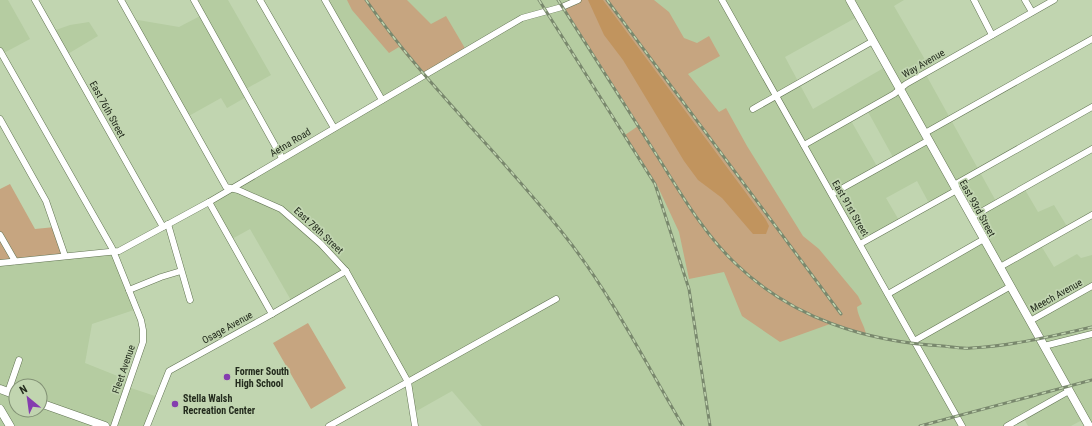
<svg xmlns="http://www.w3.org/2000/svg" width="1092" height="426" font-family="'Roboto Condensed',sans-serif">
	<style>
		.built { fill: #b5cca1; fill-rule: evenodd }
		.green { fill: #c6a580 }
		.forest { fill: #c1945e }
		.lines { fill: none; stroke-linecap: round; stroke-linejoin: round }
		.minor-casing { stroke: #627453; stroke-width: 7 }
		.major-casing { stroke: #627453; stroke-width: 9 }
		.minor { stroke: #fff; stroke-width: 6 }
		.major { stroke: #fff; stroke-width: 8 }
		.rail-casing { stroke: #79886d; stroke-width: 3 }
		.rail { stroke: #c1d5b0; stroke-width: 1.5; stroke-dasharray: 4.5; stroke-linecap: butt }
		.poi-dot { fill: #853daf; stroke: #c1d5b0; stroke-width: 1.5 }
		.labels { text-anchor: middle; stroke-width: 3.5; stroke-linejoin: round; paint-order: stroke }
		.street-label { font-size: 10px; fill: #232b1d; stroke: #c1d5b0 }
		.poi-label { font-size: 10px; font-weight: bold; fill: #232b1d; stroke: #c1d5b0; text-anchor: start }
	</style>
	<rect width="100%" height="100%" fill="#c1d5b0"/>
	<!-- built -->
	<g class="built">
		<polygon points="0,0 8,0 30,39 2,54 0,51"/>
		<polygon points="194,0 228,0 271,75 244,90 248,96 227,108 221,98 187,117 132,19 179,27 202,15"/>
		<path d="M325,0h579l-10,6 37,64 -6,3 72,130 27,-15 14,24 16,-7 14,23 -28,16 14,23 23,-13 4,4 11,-3v171l-8,-7 -13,7h-43l-5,-9 -16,9h-525l-30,-35 -39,22 -5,-31 -62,-111 -54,31 -42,-73 -20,11 -21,-38 173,-102zM859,16l28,50 -74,43 -28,-52zM867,110l27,49 -16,9 -28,-49zM917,181l13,24 27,-15 27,49 -96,55 -27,-50 39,-22 -14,-24z"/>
		<polygon points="89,22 98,36 66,55 53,31 70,25"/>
		<path d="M113,252l24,57 -45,15 -7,39 45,18 -2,6 30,10 -11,29h-147v-163zM16,386h24v24h-24z"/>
	</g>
	<!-- green -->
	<g class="green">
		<polygon points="347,0 407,0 431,24 446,16 466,50 423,75 399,47 389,53 352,10"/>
		<path d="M578,0h76l15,12 15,26 13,5 12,-7 11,20 -32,18 31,38 7,-4 21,38 56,90 16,13 39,47 4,8 -5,3c1,11 8,18 9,28l-36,-11 -50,18 -38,-26 -18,-44 -35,7 -10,-47 -21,-45 -33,-52 13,-9 -76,-119z"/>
		<polygon points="10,184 35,229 55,227 65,256 0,263 0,189"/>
		<polygon points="308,323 346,388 311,409 273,343"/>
	</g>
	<!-- forest -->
	<polygon class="forest" points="588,0 603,0 766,220 769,226 766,234 753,234 722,198 698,180 684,161 623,60 604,35"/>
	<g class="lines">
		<!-- minor casing -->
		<g class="minor-casing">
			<g id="minor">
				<polyline points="35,0 163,227"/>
				<polyline points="121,0 226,187 238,190 281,209 321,244 346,271 408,382 415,426"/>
				<polyline points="194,0 282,158"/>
				<polyline points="260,0 334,128"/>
				<polyline points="325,0 382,100"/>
				<polyline points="722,0 962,426"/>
				<polyline points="974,0 992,35"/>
				<polyline points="1025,0 1032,12"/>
				<polyline points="0,51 112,248 141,320 143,330 143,342 114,426"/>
				<polyline points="753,109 873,41"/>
				<polyline points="0,119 46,201 65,256"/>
				<polyline points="925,133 1092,39"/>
				<polyline points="804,145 894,94 906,84 1054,0"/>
				<polyline points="954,185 1092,107"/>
				<polyline points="832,194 929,140"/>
				<polyline points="209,202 272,314"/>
				<polyline points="972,217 1092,149"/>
				<polyline points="168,224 190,300"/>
				<polyline points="0,235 15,261"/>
				<polyline points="860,244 957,190"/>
				<polyline points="0,263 119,251 209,202 522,18 562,7 578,0"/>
				<polyline points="1000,267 1092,215"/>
				<polyline points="129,290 161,277 181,271"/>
				<polyline points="888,294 984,239"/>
				<polyline points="1030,321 1092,286"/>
				<polyline points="914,341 1011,286"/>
				<polyline points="1044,346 1092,334"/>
				<polyline points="8,392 19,360"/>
				<polyline points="147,426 169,371 272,314 346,271"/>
				<polyline points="329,426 556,299"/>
				<polyline points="1007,426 1069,391"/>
			</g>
		</g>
		<!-- major casing -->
		<g class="major-casing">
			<g id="major">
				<polyline points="850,0 1089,426"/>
				<polyline points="0,389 16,395"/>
				<polyline points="40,403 105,426"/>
				<polyline points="0,409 10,426"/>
			</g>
		</g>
		<!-- minor -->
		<use href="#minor" class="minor"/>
		<!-- major -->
		<use href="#major" class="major"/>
		<!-- rail casing -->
		<g class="rail-casing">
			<g id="rail">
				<path d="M366,0c58,84 136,155 199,236 46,58 80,126 118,190"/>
				<polyline points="539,0 655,184 689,289 710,426"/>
				<path d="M558,0c32,50 64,100 96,151 25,39 48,81 82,113 56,54 131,78 207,82 9,1 19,3 28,2 41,-2 81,-12 121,-21"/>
				<polyline points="607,0 841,314"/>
				<polyline points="920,426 1092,380"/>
			</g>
		</g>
		<!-- rail -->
		<use href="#rail" class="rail"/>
	</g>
	<!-- markers -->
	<g class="poi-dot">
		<circle cx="227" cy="377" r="4"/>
		<circle cx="175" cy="404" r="4"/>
	</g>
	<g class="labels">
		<!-- street labels -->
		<g class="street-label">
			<text transform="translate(923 63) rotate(-30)" y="4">Way Avenue</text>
			<text transform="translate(108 109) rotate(61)" y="4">East 76th Street</text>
			<text transform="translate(290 142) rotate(-31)" y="4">Aetna Road</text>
			<text transform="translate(851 208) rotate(60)" y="4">East 91st Street</text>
			<text transform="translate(978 208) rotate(61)" y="4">East 93rd Street</text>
			<text transform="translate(319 230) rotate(43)" y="4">East 78th Street</text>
			<text transform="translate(1056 295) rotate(-29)" y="4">Meech Avenue</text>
			<text transform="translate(227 327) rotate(-29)" y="4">Osage Avenue</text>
			<text transform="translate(123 369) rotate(-71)" y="4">Fleet Avenue</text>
		</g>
		<!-- poi labels -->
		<g class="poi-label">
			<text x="235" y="375">Former South<tspan x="235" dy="12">High School</tspan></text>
			<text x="183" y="402">Stella Walsh<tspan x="183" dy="12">Recreation Center</tspan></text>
		</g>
	</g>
	<!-- north arrow -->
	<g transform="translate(28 398) rotate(331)"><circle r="19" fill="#c1d5b0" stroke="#829175"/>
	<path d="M0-3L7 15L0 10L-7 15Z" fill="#853daf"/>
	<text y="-6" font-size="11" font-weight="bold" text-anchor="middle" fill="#232b1d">N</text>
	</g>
</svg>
